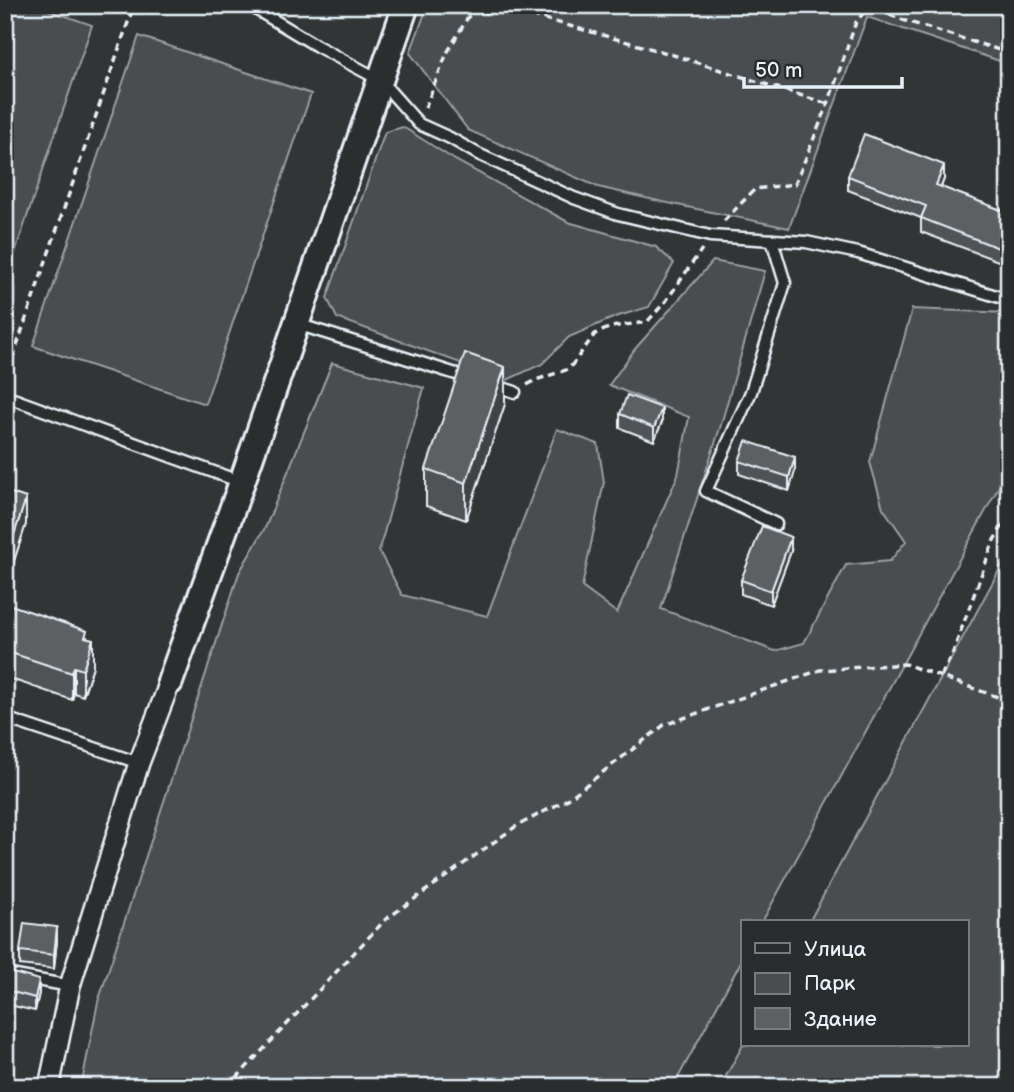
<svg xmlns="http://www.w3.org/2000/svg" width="1014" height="1092" font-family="'Balsamiq Sans',sans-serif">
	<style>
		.green { fill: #494d4f; stroke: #989fa4; stroke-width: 2 }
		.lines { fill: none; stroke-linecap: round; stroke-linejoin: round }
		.service-casing { stroke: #e8f1f8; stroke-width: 15 }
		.minor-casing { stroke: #e8f1f8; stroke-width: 24 }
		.tertiary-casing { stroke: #e8f1f8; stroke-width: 30 }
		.path { stroke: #e8f1f8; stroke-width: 3.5; stroke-dasharray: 7 5; stroke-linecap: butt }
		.service { stroke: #2a2d2e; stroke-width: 10 }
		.minor { stroke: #2a2d2e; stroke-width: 19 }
		.tertiary { stroke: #2a2d2e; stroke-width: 24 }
		.wall { fill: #4f5355; stroke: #e8f1f8; stroke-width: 2 }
		.shaded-wall { fill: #404345; stroke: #e8f1f8; stroke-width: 2 }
		.building { fill: #5c6063; stroke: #e8f1f8; stroke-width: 2 }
	</style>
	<rect width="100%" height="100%" fill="#323536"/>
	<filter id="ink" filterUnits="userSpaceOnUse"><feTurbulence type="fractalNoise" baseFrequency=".0143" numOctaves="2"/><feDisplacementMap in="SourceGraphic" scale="14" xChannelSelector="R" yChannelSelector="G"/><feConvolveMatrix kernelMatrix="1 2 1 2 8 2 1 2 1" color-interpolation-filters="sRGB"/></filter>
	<g filter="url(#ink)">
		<!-- green -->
		<g class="green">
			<polygon points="5,5 34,5 92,25 9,270 5,269"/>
			<polygon points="428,5 1009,5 1009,64 867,17 789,228 663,202 598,187 468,130 410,53"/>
			<polygon points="139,36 311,94 205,404 33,346"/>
			<polygon points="403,127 455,160 568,222 656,247 674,263 649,307 615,317 569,337 542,364 507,380 337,318 327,298 385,132"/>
			<polygon points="713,261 765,271 720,428 661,609 775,651 804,643 846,565 890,561 906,541 883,508 870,462 912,309 1009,313 1009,468 762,922 743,922 743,958 673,1087 81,1087 98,1002 239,573 266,526 332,363 424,388 379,551 402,595 487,616 557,429 598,444 604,482 582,587 617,613 678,475 689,417 609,385 635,349"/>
			<polygon points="1009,552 1009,1087 720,1087 743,1045 967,1045 967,922 809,922"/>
		</g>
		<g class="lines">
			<!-- service casing -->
			<g class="service-casing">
				<g id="service">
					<polyline points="249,5 317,46 380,80 419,124 450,138 478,154 574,198 618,214 710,236 806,242 858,253 1009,300"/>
					<polyline points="772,240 785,283 751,392 706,491 776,524"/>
					<polyline points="297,324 469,378"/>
					<polyline points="494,385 515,392"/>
					<polyline points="5,396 241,482"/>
					<polyline points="5,718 139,763"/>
					<polyline points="5,974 70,986"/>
				</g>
			</g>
			<!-- minor casing -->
			<g class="minor-casing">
				<polyline id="minor" points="49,1087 70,986 139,763 170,682"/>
			</g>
			<!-- tertiary casing -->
			<g class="tertiary-casing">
				<polyline id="tertiary" points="170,682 242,482 406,5"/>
			</g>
			<!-- path -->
			<g class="path">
				<polyline points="425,108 447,53 471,12 523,13 667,53 828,104"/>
				<polyline points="724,221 755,189 795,184 828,104 856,22 868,7 906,21 1009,53"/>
				<polyline points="5,380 134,5"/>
				<polyline points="527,385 536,380 569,369 595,334 611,327 647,322 666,301 702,249"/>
				<polyline points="941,676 952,655 994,540 1009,515"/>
				<polyline points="228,1087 385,920 515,827 568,799 664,725 820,670 905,664 1009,701"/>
			</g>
			<!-- service -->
			<use href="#service" class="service"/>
			<!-- minor -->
			<use href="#minor" class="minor"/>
			<!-- tertiary -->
			<use href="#tertiary" class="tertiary"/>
		</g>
		<!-- wall -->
		<g class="wall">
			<polygon points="848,176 944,179 941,187 1009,213 1009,265 921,232 921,218 848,190"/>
			<polygon points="505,404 466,520 426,506 426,469"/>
			<polygon points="620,414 662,422 654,441 620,428"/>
			<polygon points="739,461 795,471 789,491 739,474"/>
			<polygon points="5,491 26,524 7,582 5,582"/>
			<polygon points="791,551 771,605 741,594 741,580"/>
			<polygon points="5,603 87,637 93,666 83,696 74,693 72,700 5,677"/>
			<polygon points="57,940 54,969 20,965 20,951"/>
			<polygon points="5,975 39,993 35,1011 5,1004"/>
		</g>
		<!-- shaded-wall -->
		<g class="shaded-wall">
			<polygon points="944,165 944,179 936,199 936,185"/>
			<polygon points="505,367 505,404 466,520 466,483"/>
			<polygon points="662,408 662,422 654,441 654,428"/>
			<polygon points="795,457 795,471 789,491 789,477"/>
			<polygon points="26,498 26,524 7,582 7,556"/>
			<polygon points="791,537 791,551 771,605 771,591"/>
			<polygon points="93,639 93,666 83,696 83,670"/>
			<polygon points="74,667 74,693 72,700 72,673"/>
			<polygon points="57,927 57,940 54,969 54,955"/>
			<polygon points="39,980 39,993 35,1011 35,998"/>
		</g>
		<!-- building -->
		<g class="building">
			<polygon points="864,134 944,165 936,185 1009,213 1009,252 921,218 926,206 848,176"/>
			<polygon points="465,353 505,367 466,483 426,469"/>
			<polygon points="627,395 662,408 654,428 620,414"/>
			<polygon points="746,441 795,457 789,477 739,461"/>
			<polygon points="5,491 26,498 7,556 5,556"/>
			<polygon points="762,526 791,537 771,591 741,580"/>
			<polygon points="5,603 87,631 85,637 93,639 83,670 74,667 72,673 5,651"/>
			<polygon points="24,923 57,927 54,955 20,951"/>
			<polygon points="6,971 39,980 35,998 5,990"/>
		</g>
	</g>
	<!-- margin -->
	<rect width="1014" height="1092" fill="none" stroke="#2a2d2e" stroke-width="28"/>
	<rect x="14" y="14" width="986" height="1064" fill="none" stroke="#e8f1f8" stroke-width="2.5" filter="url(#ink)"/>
	<!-- legend -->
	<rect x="741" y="920" width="228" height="126" fill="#2a2d2e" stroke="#767b7f" stroke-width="2"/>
	<rect x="755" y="943" width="35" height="10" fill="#2a2d2e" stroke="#767b7f" stroke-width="2"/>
	<text x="804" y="956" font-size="21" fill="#e8f1f8">Улица</text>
	<rect x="755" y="973" width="35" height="21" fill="#494d4f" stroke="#767b7f" stroke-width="2"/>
	<text x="804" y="990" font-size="21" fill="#e8f1f8">Парк</text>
	<rect x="755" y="1008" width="35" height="21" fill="#5c6063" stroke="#767b7f" stroke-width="2"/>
	<text x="804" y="1026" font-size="21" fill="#e8f1f8">Здание</text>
	<!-- scale -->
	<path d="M744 77v10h158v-10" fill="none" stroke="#e8f1f8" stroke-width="3.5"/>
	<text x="755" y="77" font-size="21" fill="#e8f1f8" stroke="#2a2d2e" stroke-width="5" paint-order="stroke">50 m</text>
</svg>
